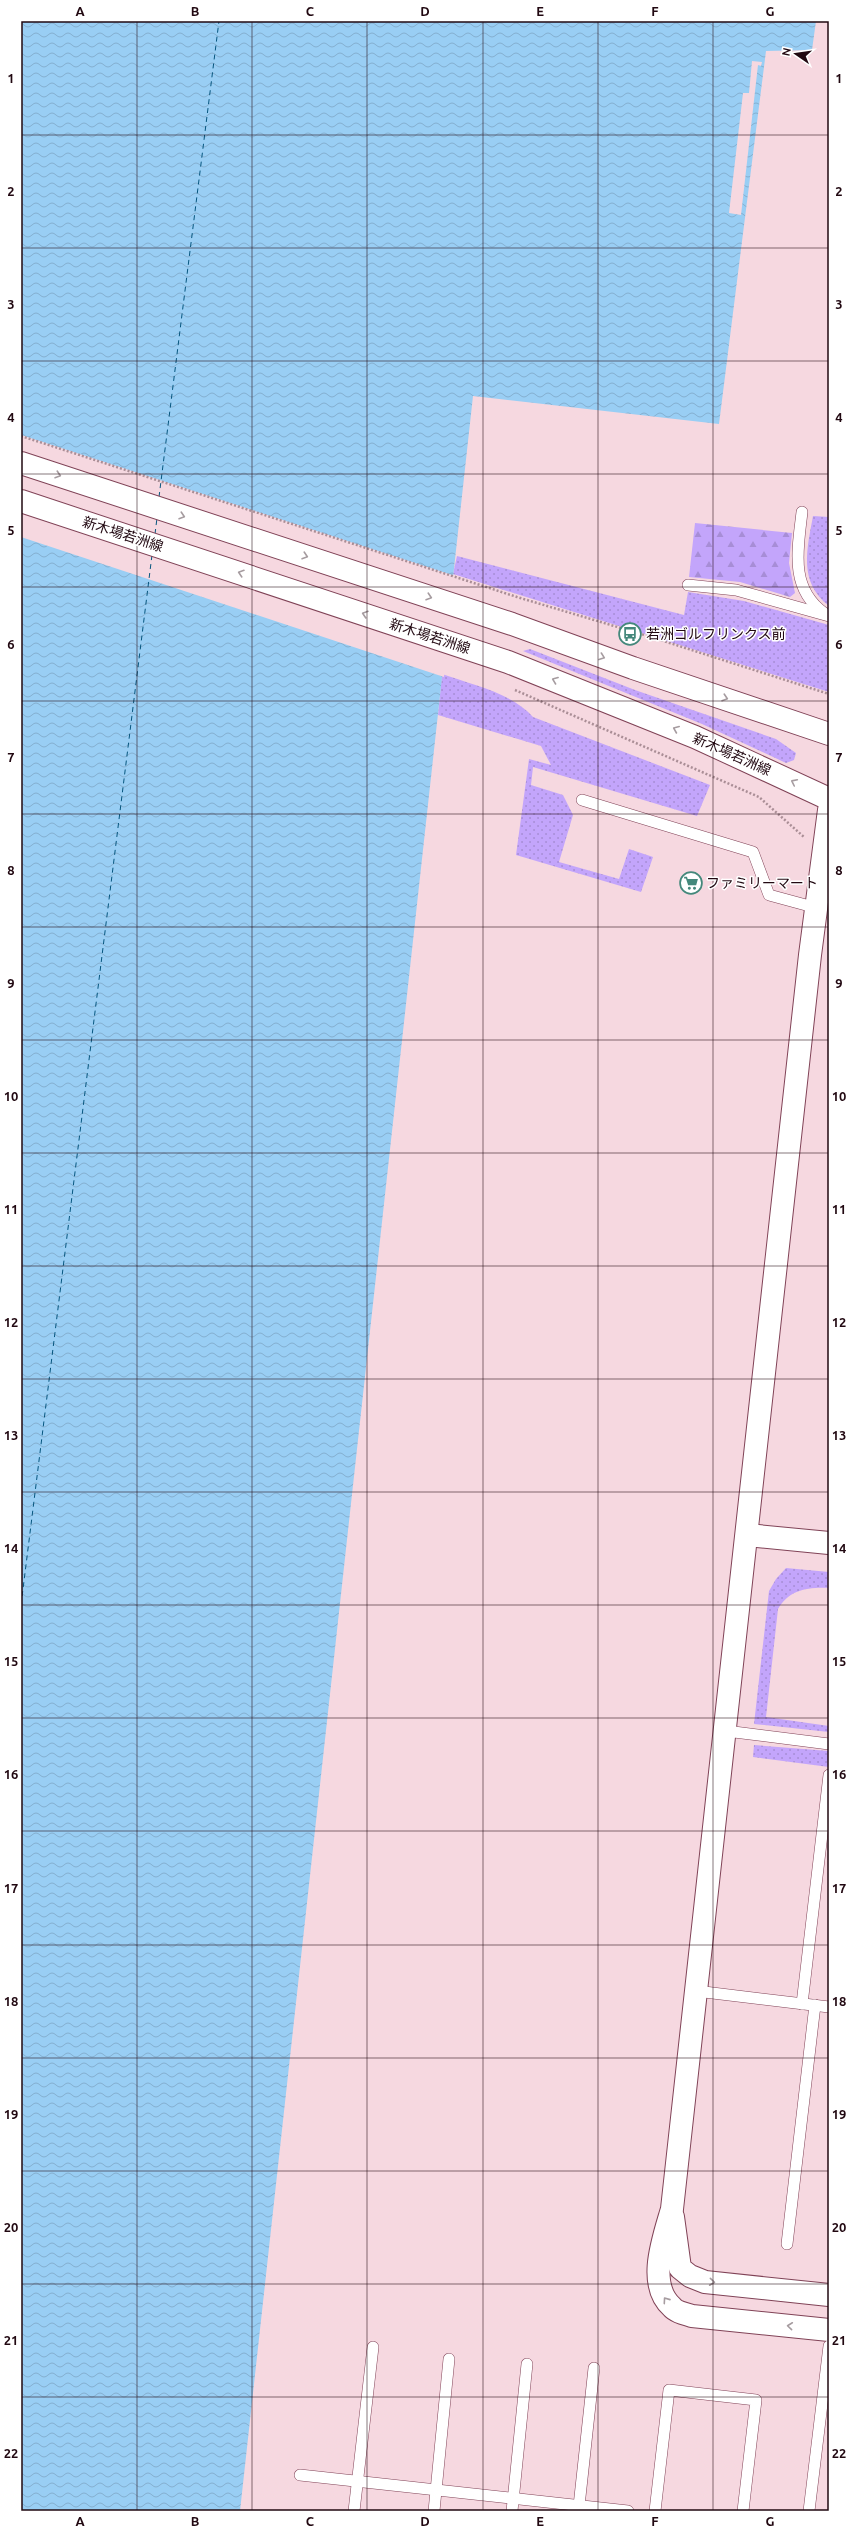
<svg xmlns="http://www.w3.org/2000/svg" width="850" height="2532" font-family="Ubuntu,'Noto Sans JP',sans-serif">
	<style>
		.grass { fill: url(#grass-dots) }
		.forest { fill: url(#forest-firs) }
		.water { fill: url(#water-waves) }
		.pier { fill: #f6d8e0 }
		.lines { fill: none; stroke-linecap: round; stroke-linejoin: round }
		.ferry { stroke: #05557e; stroke-width: 1; stroke-dasharray: 5 4; stroke-linecap: butt }
		.service-casing { stroke: #804357; stroke-width: 12 }
		.tertiary-casing { stroke: #804357; stroke-width: 24 }
		.path { stroke: #aa8e96; stroke-width: 2.5; stroke-dasharray: 2 2; stroke-linecap: butt }
		.service { stroke: #fff; stroke-width: 11 }
		.tertiary { stroke: #fff; stroke-width: 22 }
		.oneway { stroke: #a69ca0 }
		.grid { fill: none; stroke: #210811; stroke-width: 1; stroke-opacity: 0.55 }
		.labels { text-anchor: middle; stroke-width: 3; stroke-linejoin: round; paint-order: stroke }
		.street-label { font-size: 14px; fill: #210811; stroke: #fff }
		.poi-label { font-size: 14px; fill: #210811; stroke: #fff; text-anchor: start }
		.neatline { fill: none; stroke: #210811; stroke-width: 1.5 }
		.grid-label { font-size: 13px; text-anchor: middle; font-weight: bold; fill: #210811 }
	</style>
	<defs>
		<pattern id="grass-dots" width="8" height="8" patternUnits="userSpaceOnUse"><rect width="8" height="8" fill="#c3a5fb"/><path d="M2 2h.1M6 6h.1" fill="none" stroke="#a78dd6" stroke-width="1.8" stroke-linecap="round"/></pattern>
		<pattern id="forest-firs" width="22" height="20" patternUnits="userSpaceOnUse"><rect width="22" height="20" fill="#c3a5fb"/><path d="M5 1l3.5 6h-7zM16 11l3.5 6h-7z" fill="#a78dd6"/></pattern>
		<pattern id="water-waves" width="16" height="10" patternUnits="userSpaceOnUse"><rect width="16" height="10" fill="#99cef4"/><path d="M0 5q4-4 8 0t8 0" fill="none" stroke="#84afd0"/></pattern>
	</defs>
	<rect width="100%" height="100%" fill="#f6d8e0"/>
	<!-- grass -->
	<g class="grass">
		<path d="M813,516l16,1v89c-31,-24 -22,-57 -16,-90z"/>
		<polygon points="457,556 684,615 688,592 744,601 829,625 829,692 453,574"/>
		<polygon points="530,649 635,690 776,739 796,753 794,760 786,763 702,724 523,651"/>
		<path d="M442,674c31,11 70,19 91,43l177,68 -13,31 -164,-49 -2,18 32,10 10,20 -14,47 60,17 10,-30 24,8 -12,35 -125,-37 13,-96 22,6 -10,-19 -103,-31z"/>
		<path d="M786,1568l43,4v16c-22,-1 -40,2 -51,21l-12,108 63,9v6l-75,-8 15,-133 7,-12z"/>
		<polygon points="754,1745 829,1751 829,1767 753,1757"/>
	</g>
	<!-- forest -->
	<polygon class="forest" points="695,523 792,533 789,563 795,593 790,597 740,582 689,577"/>
	<!-- water -->
	<polygon class="water" points="21,21 816,21 812,50 766,51 719,424 473,396 240,2511 21,2511"/>
	<!-- pier -->
	<g class="pier">
		<polygon points="752,61 762,62 761,66 758,65 741,215 729,213 743,93 749,93"/>
		<polygon points="21,435 455,576 444,677 21,537"/>
	</g>
	<g class="lines">
		<!-- ferry -->
		<g class="ferry">
			<polyline points="159,497 219,21"/>
			<polyline points="155,534 157,518"/>
			<polyline points="21,1605 152,555"/>
		</g>
		<!-- service casing -->
		<g class="service-casing">
			<g id="service">
				<path d="M802,512c-4,36 -13,76 22,101"/>
				<polyline points="688,585 736,590 829,616"/>
				<polyline points="582,800 753,852 769,895 817,908"/>
				<polyline points="726,1731 829,1744"/>
				<polyline points="696,1991 829,2007"/>
				<polyline points="802,2004 829,1775"/>
				<polyline points="787,2244 815,2005"/>
				<polyline points="300,2475 628,2511"/>
				<polyline points="579,2506 594,2368"/>
				<polyline points="354,2511 373,2347"/>
				<polyline points="434,2511 449,2359"/>
				<polyline points="512,2511 527,2364"/>
				<polyline points="655,2511 669,2390 756,2400 743,2511"/>
				<polyline points="809,2511 829,2346"/>
			</g>
		</g>
		<!-- tertiary casing -->
		<g class="tertiary-casing">
			<g id="tertiary">
				<polyline points="21,463 512,624 633,668 829,734"/>
				<polyline points="21,501 508,662 695,737 829,799"/>
				<path d="M829,810l-19,145 -138,1254c-8,28 -26,75 0,98 4,5 14,7 20,9l137,14"/>
				<polyline points="747,1535 829,1543"/>
				<polyline points="673,2217 680,2268 690,2276 705,2282 829,2295"/>
			</g>
		</g>
		<!-- path -->
		<g class="path">
			<polyline points="21,436 517,597 651,637 829,694"/>
			<polyline points="515,690 759,797 804,837"/>
		</g>
		<!-- service -->
		<use href="#service" class="service"/>
		<!-- tertiary -->
		<use href="#tertiary" class="tertiary"/>
	</g>
	<!-- one-way arrows -->
	<defs><path id="oneway-chevron" d="M-2-3.5L2.5 0L-2 3.5" fill="none" stroke-width="1.6" stroke-linecap="round" stroke-linejoin="round"/></defs>
	<g class="oneway">
		<use href="#oneway-chevron" transform="translate(58 475) rotate(18)"/>
		<use href="#oneway-chevron" transform="translate(182 516) rotate(18)"/>
		<use href="#oneway-chevron" transform="translate(305 556) rotate(18)"/>
		<use href="#oneway-chevron" transform="translate(241 573) rotate(-162)"/>
		<use href="#oneway-chevron" transform="translate(429 597) rotate(18)"/>
		<use href="#oneway-chevron" transform="translate(365 614) rotate(-162)"/>
		<use href="#oneway-chevron" transform="translate(602 657) rotate(20)"/>
		<use href="#oneway-chevron" transform="translate(555 680) rotate(-159)"/>
		<use href="#oneway-chevron" transform="translate(725 698) rotate(18)"/>
		<use href="#oneway-chevron" transform="translate(676 729) rotate(-157)"/>
		<use href="#oneway-chevron" transform="translate(794 782) rotate(-154)"/>
		<use href="#oneway-chevron" transform="translate(712 2282) rotate(6)"/>
		<use href="#oneway-chevron" transform="translate(666 2300) rotate(-125)"/>
		<use href="#oneway-chevron" transform="translate(790 2326) rotate(-174)"/>
	</g>
	<!-- grid -->
	<path class="grid" d="M137,21v2490M252,21v2490M367,21v2490M483,21v2490M598,21v2490M713,21v2490M21,135h808M21,248h808M21,361h808M21,474h808M21,587h808M21,701h808M21,814h808M21,927h808M21,1040h808M21,1153h808M21,1266h808M21,1379h808M21,1492h808M21,1605h808M21,1718h808M21,1831h808M21,1945h808M21,2058h808M21,2171h808M21,2284h808M21,2397h808"/>
	<!-- icons -->
	<defs>
		<g id="bus-ring" transform="scale(1.15)"><circle r="9.5" fill="#fff" stroke="#44887b" stroke-width="1.5"/><path d="M-5-6H5V4H4V6H2V4H-2V6H-4V4H-5ZM-3.5-4V0h7V-4ZM-3.5 1.2v1.5H-2V1.2ZM2 1.2v1.5H3.5V1.2Z" fill="#44887b"/></g>
		<g id="supermarket-ring" transform="scale(1.15)"><circle r="9.5" fill="#fff" stroke="#44887b" stroke-width="1.5"/><path d="M-6-5.5h2.5l.6 2H6L4.5 2H-2.5L-4.4-4H-6ZM-1.5 3.2a1.3 1.3 0 1 0 .1 0ZM3 3.2a1.3 1.3 0 1 0 .1 0Z" fill="#44887b"/></g>
	</defs>
	<g fill-rule="evenodd">
		<use href="#bus-ring" x="630" y="634"/>
		<use href="#supermarket-ring" x="691" y="883"/>
	</g>
	<g class="labels">
		<!-- street labels -->
		<g class="street-label">
			<text transform="translate(123 534) rotate(18)" y="5">新木場若洲線</text>
			<text transform="translate(430 636) rotate(18)" y="5">新木場若洲線</text>
			<text transform="translate(732 754) rotate(24)" y="5">新木場若洲線</text>
		</g>
		<!-- poi labels -->
		<g class="poi-label">
			<text x="646" y="639">若洲ゴルフリンクス前</text>
			<text x="706" y="888">ファミリーマート</text>
		</g>
	</g>
	<!-- border -->
	<rect width="850" height="2532" fill="none" stroke="#ffffff" stroke-width="44"/>
	<!-- north arrow -->
	<g transform="translate(796 54) rotate(283)" stroke="#ffffff" stroke-width="3" paint-order="stroke">
	<path d="M0-3L7 15L0 10L-7 15Z" fill="#210811"/>
	<text y="-6" font-size="11" font-weight="bold" text-anchor="middle" fill="#210811">N</text>
	</g>
	<rect x="22" y="22" width="806" height="2488" class="neatline"/>
	<g class="grid-label">
		<text x="80" y="16">A</text>
		<text x="195" y="16">B</text>
		<text x="310" y="16">C</text>
		<text x="425" y="16">D</text>
		<text x="540" y="16">E</text>
		<text x="655" y="16">F</text>
		<text x="770" y="16">G</text>
		<text x="11" y="83">1</text>
		<text x="839" y="83">1</text>
		<text x="11" y="196">2</text>
		<text x="839" y="196">2</text>
		<text x="11" y="309">3</text>
		<text x="839" y="309">3</text>
		<text x="11" y="422">4</text>
		<text x="839" y="422">4</text>
		<text x="11" y="535">5</text>
		<text x="839" y="535">5</text>
		<text x="11" y="649">6</text>
		<text x="839" y="649">6</text>
		<text x="11" y="762">7</text>
		<text x="839" y="762">7</text>
		<text x="11" y="875">8</text>
		<text x="839" y="875">8</text>
		<text x="11" y="988">9</text>
		<text x="839" y="988">9</text>
		<text x="11" y="1101">10</text>
		<text x="839" y="1101">10</text>
		<text x="11" y="1214">11</text>
		<text x="839" y="1214">11</text>
		<text x="11" y="1327">12</text>
		<text x="839" y="1327">12</text>
		<text x="11" y="1440">13</text>
		<text x="839" y="1440">13</text>
		<text x="11" y="1553">14</text>
		<text x="839" y="1553">14</text>
		<text x="11" y="1666">15</text>
		<text x="839" y="1666">15</text>
		<text x="11" y="1779">16</text>
		<text x="839" y="1779">16</text>
		<text x="11" y="1893">17</text>
		<text x="839" y="1893">17</text>
		<text x="11" y="2006">18</text>
		<text x="839" y="2006">18</text>
		<text x="11" y="2119">19</text>
		<text x="839" y="2119">19</text>
		<text x="11" y="2232">20</text>
		<text x="839" y="2232">20</text>
		<text x="11" y="2345">21</text>
		<text x="839" y="2345">21</text>
		<text x="11" y="2458">22</text>
		<text x="839" y="2458">22</text>
		<text x="80" y="2526">A</text>
		<text x="195" y="2526">B</text>
		<text x="310" y="2526">C</text>
		<text x="425" y="2526">D</text>
		<text x="540" y="2526">E</text>
		<text x="655" y="2526">F</text>
		<text x="770" y="2526">G</text>
	</g>
</svg>
